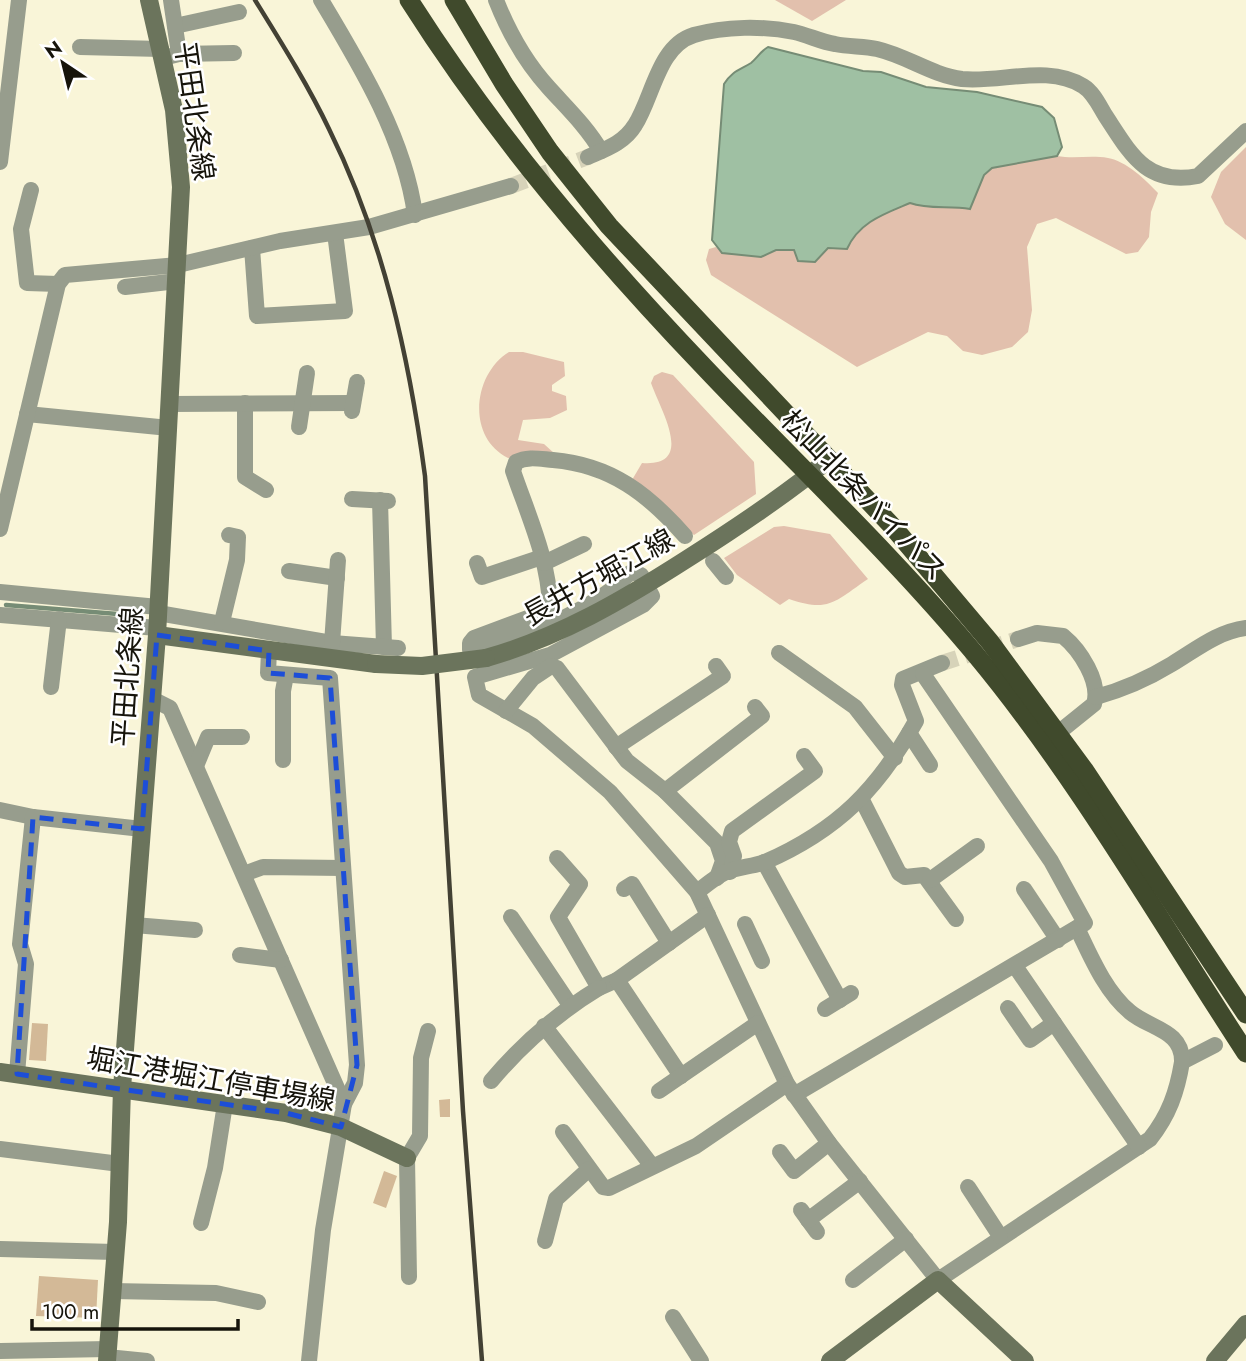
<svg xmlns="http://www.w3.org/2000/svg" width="1246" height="1361" font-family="Jost,'Noto Sans JP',sans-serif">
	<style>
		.green { fill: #e2c0ad }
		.water { fill: #9fc0a3; stroke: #768c75; stroke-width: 2 }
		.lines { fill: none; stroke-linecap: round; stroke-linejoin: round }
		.stream { stroke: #768c75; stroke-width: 4.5 }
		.building { fill: #d3b997 }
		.minor-tunnel { stroke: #d7d3b9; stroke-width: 16; stroke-dasharray: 16 8; stroke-linecap: butt }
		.minor { stroke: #979d8d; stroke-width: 16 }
		.secondary { stroke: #6b745c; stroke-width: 18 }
		.trunk { stroke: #404a2c; stroke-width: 19 }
		.rail { stroke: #434134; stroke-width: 4.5 }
		.secondary-bridge { stroke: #6b745c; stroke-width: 18 }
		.marked { fill: none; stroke: #1d4ed8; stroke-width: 5; stroke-dasharray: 14 9; stroke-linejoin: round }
		.labels { text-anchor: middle; stroke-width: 5; stroke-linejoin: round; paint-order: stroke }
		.street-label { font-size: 28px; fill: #16140b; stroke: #fff }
	</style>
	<rect width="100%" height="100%" fill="#f9f5d8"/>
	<!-- green -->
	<g class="green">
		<polygon points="775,0 846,0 812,21"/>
		<polygon points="1246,147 1246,240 1225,224 1211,197 1221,172"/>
		<path d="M1057,156c17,3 34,-1 51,2 18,3 38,22 50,35l-7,19 -2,25 -11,15 -12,2 -70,-36 -19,6 -10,23 5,63 -4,22 -16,15 -30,8 -19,-4 -16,-15 -19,-4 -71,35 -146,-92 -5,-15 3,-11 7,-2 6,6 39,4 15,-7 71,-1c12,-27 37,-35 63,-47 19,8 40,3 60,7l14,-34 8,-8z"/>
		<path d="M509,352h14l41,10 1,14 -13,9v6l14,5 1,14 -17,8 -27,2 -5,20 26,4 11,10 -47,4c-42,-21 -35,-84 1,-106z"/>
		<path d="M662,372l11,3 81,87 2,32 -62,41 -62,-55 10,-17c54,4 19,-52 9,-80l3,-7z"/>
		<path d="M784,526l46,8 38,45c-33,22 -38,34 -79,20l-9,6 -43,-30 -13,-17 50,-31z"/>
	</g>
	<!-- water -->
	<path class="water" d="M768,47l95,24 18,1 45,15 51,5 65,15 12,11 8,29 -5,9 -65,12 -8,7 -14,34c-20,-4 -41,1 -60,-6 -26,11 -51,19 -63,46l-19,-1 -13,14 -17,-1 -4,-11h-18l-15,7 -39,-4 -10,-13 12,-156c8,-13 16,-14 27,-21 6,-5 10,-12 17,-16z"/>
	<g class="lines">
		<!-- stream -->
		<polyline class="stream" points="6,605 130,615"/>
	</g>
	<!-- building -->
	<g class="building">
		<polygon points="32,1023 48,1024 46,1061 29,1060"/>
		<polygon points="450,1099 450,1117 440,1117 439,1100"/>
		<polygon points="384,1171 397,1176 386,1208 373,1203"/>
		<polygon points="39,1276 98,1280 96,1318 36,1316"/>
	</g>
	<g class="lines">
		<!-- minor-tunnel -->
		<g class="minor-tunnel">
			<polyline points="511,186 588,157"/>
			<polyline points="942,663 1018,639"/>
		</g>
		<!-- minor -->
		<g class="minor">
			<path d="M321,0c39,65 84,139 94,215"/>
			<path d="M496,0c13,33 29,62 53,88 19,21 38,39 52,63"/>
			<polyline points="175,26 239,12"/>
			<polyline points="80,47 161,49"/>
			<polyline points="179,54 234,53"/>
			<polyline points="163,58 179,54 171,0"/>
			<path d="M588,157c18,-8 36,-14 47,-32 18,-28 23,-79 59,-90 31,-9 70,-9 100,-3 14,3 27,10 41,12 14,3 29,2 42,5 30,7 55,26 85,30 39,4 86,-15 121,7 10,6 16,19 22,29 25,38 41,71 93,61l48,-45"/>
			<polyline points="0,162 19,0"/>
			<polyline points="31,190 21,229 27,283 58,284"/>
			<polyline points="252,248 257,316 345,311 335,233"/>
			<polyline points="125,287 177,281"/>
			<polyline points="245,403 245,477 266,490"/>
			<polyline points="170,404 353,403"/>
			<polyline points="352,411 357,382"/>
			<polyline points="27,414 169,428"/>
			<polyline points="299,427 307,373"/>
			<polyline points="352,499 388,501"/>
			<polyline points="380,500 384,647"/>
			<polyline points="0,529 58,284 65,275 178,265 280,241 369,227 511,186"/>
			<path d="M685,536c-37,-42 -74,-71 -132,-76 -13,-1 -25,-4 -37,2l-3,9c15,44 36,89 37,136l-6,5 -70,26 -4,5v7c51,-13 103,-31 145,-63 6,-5 10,-11 17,-15l9,3 11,21 -9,9 -93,50 -75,22 4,18 54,31 77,66 87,100 90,192 42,59 109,137 212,-141c19,-24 27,-47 32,-77l33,-17"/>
			<polyline points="713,561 726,577"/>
			<polyline points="477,563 482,577 542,557"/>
			<polyline points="544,563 584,544"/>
			<polyline points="289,571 337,578"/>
			<polyline points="0,592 158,607"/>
			<polyline points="158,613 332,643 398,648"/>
			<polyline points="0,615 157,628"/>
			<polyline points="222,622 237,560 238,537 229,535"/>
			<path d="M1018,639l19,-6 26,3c17,14 38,46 31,68l-36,29"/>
			<polyline points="332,643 338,560"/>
			<polyline points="269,651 268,673 330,678 357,1065 355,1083 344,1104"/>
			<polyline points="779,653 855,707 895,758"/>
			<polyline points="51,687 59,619"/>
			<path d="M1096,697c26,-7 53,-19 76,-33 25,-15 45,-32 74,-36"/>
			<polyline points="152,699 170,708 344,1104 323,1230 309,1361"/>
			<polyline points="506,711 533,678 551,666 557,668 627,761 665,791 717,843 723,861 717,878"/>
			<polyline points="909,733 930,765"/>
			<polyline points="616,747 723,676 716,666"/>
			<polyline points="283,760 283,691 286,675"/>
			<polyline points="196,766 208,737 242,737"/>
			<polyline points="665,791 762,716 755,707"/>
			<polyline points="862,800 899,873 905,877 924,875 956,919"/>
			<polyline points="0,810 33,817 142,829"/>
			<polyline points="557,858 580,884 558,917 599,988 617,980"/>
			<polyline points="764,862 840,1000"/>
			<polyline points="730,872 734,856 729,842 732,831 815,771 804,756"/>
			<polyline points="244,874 263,867 343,868"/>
			<polyline points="930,880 977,846"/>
			<polyline points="624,889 632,884 669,943"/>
			<polyline points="1024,889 1058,940"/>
			<path d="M697,892c8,-6 17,-14 27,-19 12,-6 28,-6 41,-11 73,-32 113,-73 151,-141l-14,-36 1,-6 39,-16"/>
			<polyline points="511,917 570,1005"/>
			<polyline points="745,924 762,961"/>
			<polyline points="134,925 195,930"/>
			<path d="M1077,928c14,29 28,63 53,84 20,17 53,18 52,50"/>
			<polyline points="240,955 281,960"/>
			<polyline points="1015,966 1139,1147"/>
			<polyline points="1008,1008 1030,1040 1054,1023"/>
			<polyline points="825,1009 851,993"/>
			<polyline points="544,1026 652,1166"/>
			<polyline points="17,1074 26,964 20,944 33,817"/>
			<polyline points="681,1076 617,980 708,915"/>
			<path d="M491,1081c32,-38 65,-67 108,-93"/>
			<polyline points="659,1091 758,1023"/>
			<polyline points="794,1095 1085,923 1051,861 923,674"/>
			<polyline points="563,1132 603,1187 609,1188 696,1146 787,1084"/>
			<polyline points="0,1149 120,1164"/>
			<polyline points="780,1152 794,1171 829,1143"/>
			<polyline points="968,1187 1000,1236"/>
			<polyline points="801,1210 817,1232"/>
			<polyline points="808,1220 860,1181"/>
			<polyline points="201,1223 215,1168 225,1104"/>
			<polyline points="545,1241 556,1199 589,1169"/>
			<polyline points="0,1249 115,1252"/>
			<polyline points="409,1277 407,1158 420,1136 421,1058 428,1031"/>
			<polyline points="853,1280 906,1239"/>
			<polyline points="112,1291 216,1293 258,1302"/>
			<polyline points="673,1317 701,1361"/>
			<polyline points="0,1351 108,1349"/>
			<polyline points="107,1357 147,1361"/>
		</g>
		<!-- secondary -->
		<g class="secondary">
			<polyline points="157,635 376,664"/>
			<path d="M486,658c74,-21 137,-58 201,-99 49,-31 96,-62 141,-99"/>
			<polyline points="0,1072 286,1113 341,1127 407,1158"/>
			<polyline points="107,1361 118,1222 122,1088 157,635 181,187 174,110 149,0"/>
			<polyline points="830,1361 938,1280 1025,1361"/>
			<polyline points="1215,1361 1246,1324"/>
		</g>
		<!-- trunk -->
		<g class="trunk">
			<path d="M409,0c85,134 188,255 297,369 90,95 186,185 270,286 102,123 183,265 270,398"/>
			<polyline points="454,0 504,84 550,152 609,226 893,527 990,642 1085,771 1246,1014"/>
		</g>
		<!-- rail -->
		<path class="rail" d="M255,0c26,42 53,85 74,129 54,109 80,228 96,347l38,635 19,250"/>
		<!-- secondary-bridge -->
		<polyline class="secondary-bridge" points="376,664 422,666 486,658"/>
	</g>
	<!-- marked area -->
	<path class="marked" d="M157,635l112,16 -1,22 62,5 27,387 -16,62 -55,-14 -269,-39 16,-257 109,12z"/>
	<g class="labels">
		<!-- street labels -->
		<g class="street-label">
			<text transform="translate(195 111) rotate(82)" y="10">平田北条線</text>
			<text transform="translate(864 495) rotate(46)" y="10">松山北条バイパス</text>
			<text transform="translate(598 577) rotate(-29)" y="10">長井方堀江線</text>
			<text transform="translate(127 677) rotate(-86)" y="10">平田北条線</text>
			<text transform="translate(211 1079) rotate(10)" y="10">堀江港堀江停車場線</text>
		</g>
	</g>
	<!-- north arrow -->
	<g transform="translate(63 63) rotate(325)" stroke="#ffffff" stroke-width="5" paint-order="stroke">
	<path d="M0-5L12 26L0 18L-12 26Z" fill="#16140b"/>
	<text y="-10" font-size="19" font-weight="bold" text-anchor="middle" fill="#16140b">N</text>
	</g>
	<!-- scale -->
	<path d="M32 1319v10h206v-10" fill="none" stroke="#16140b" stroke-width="3.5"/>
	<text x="42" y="1319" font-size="21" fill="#16140b" stroke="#ffffff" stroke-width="5" paint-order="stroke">100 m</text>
</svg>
